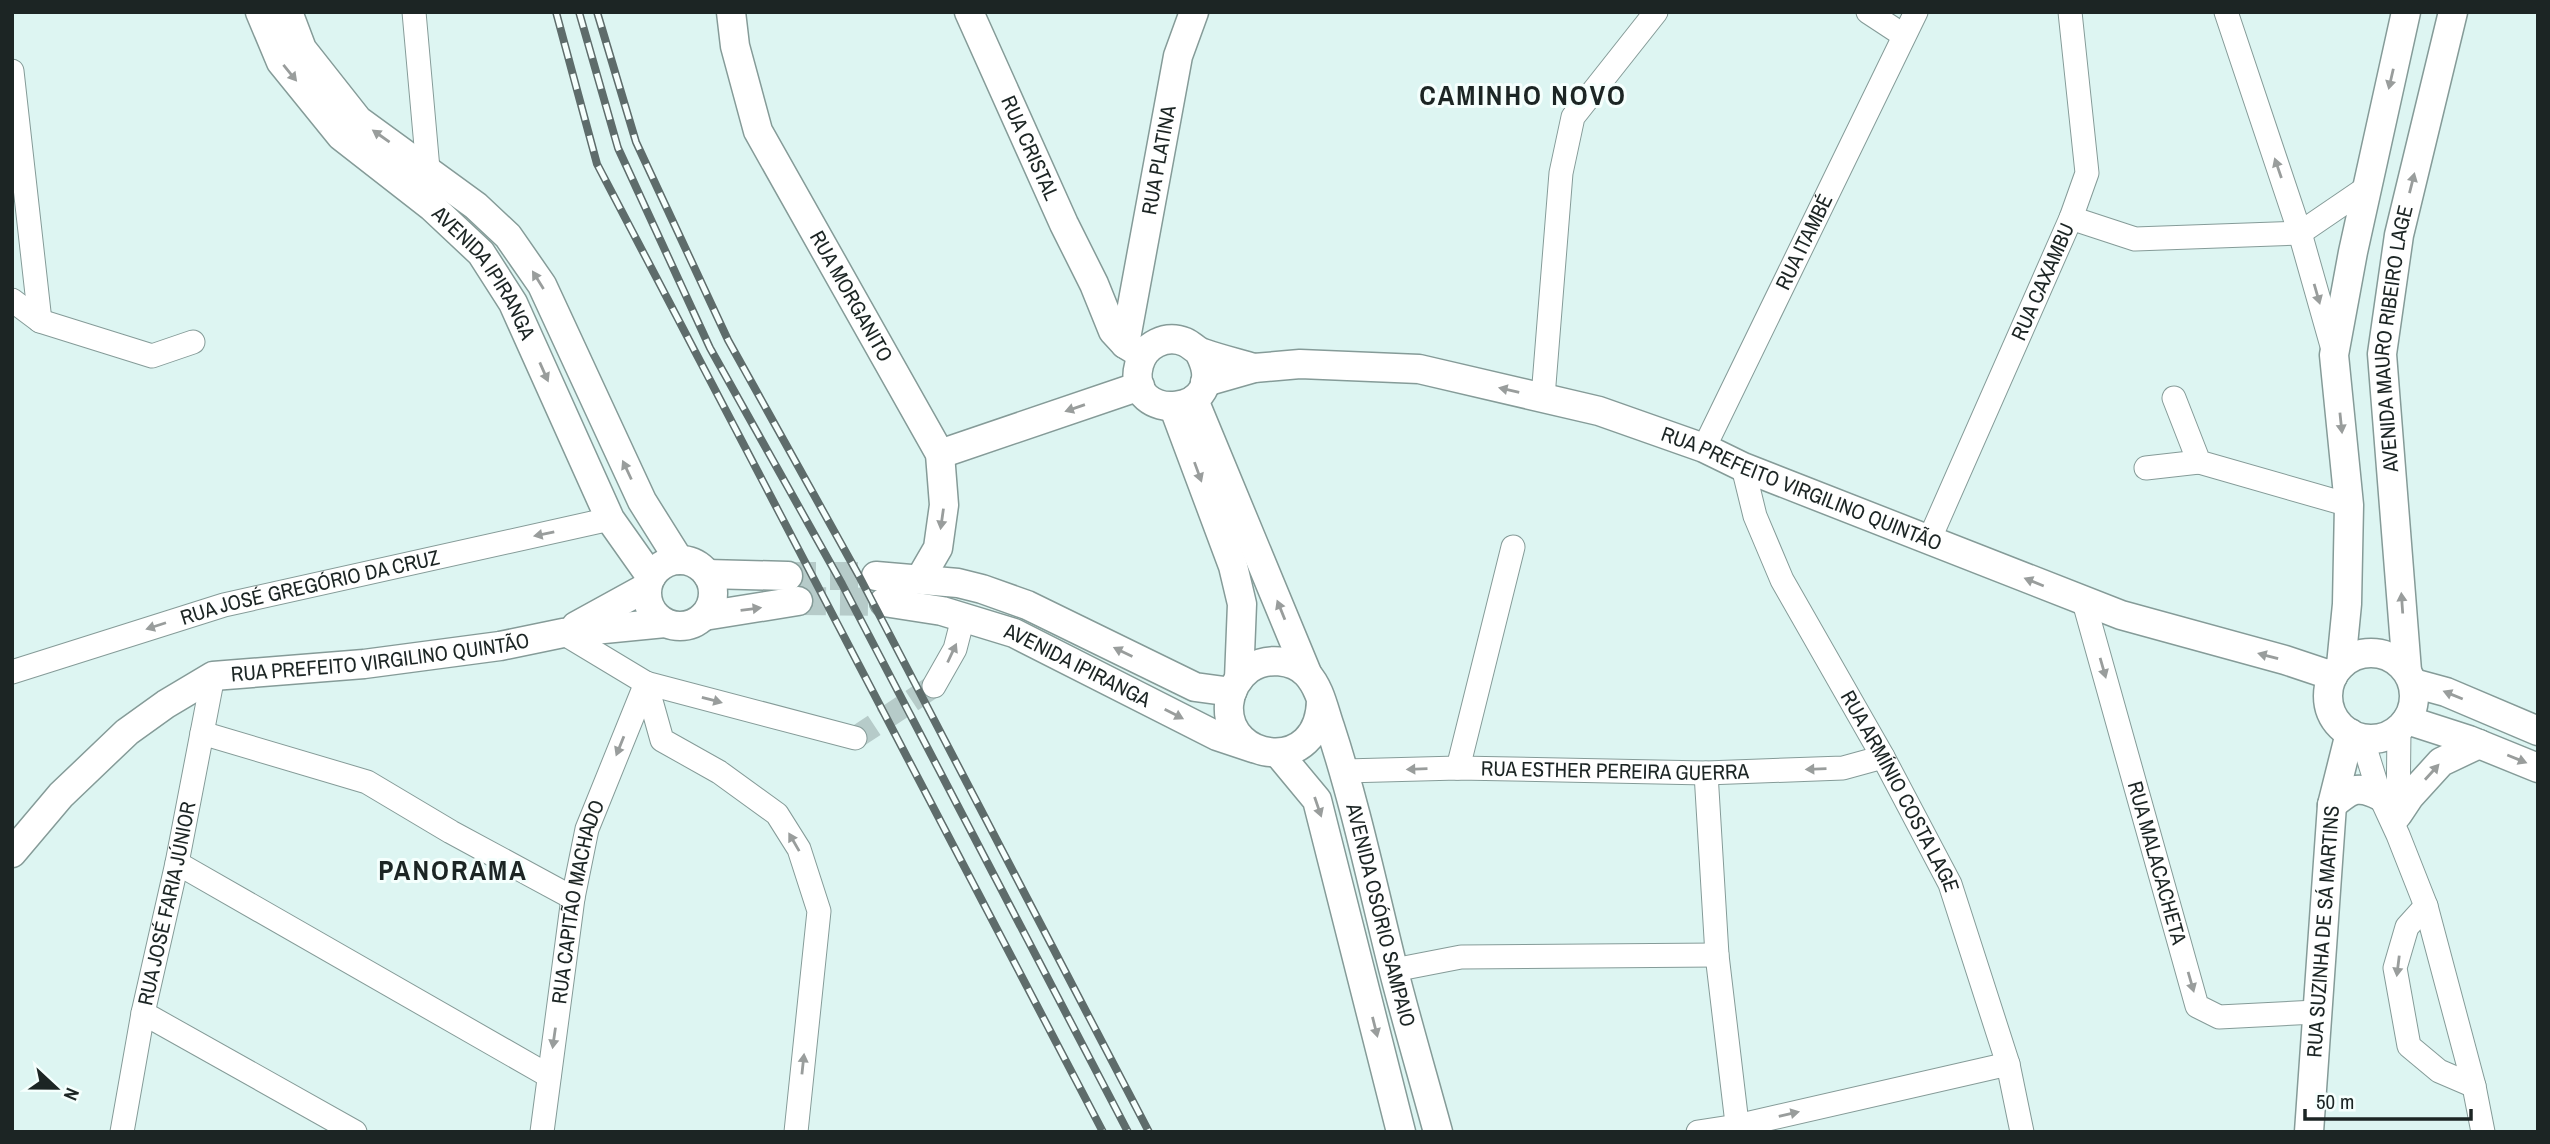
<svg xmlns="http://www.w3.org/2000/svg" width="2550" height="1144" font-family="'Archivo Narrow',sans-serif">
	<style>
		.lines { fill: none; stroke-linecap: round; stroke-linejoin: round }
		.minor-tunnel { stroke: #b6cbc9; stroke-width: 23; stroke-dasharray: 23 11; stroke-linecap: butt }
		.tertiary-tunnel { stroke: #b6cbc9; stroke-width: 28; stroke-dasharray: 28 14; stroke-linecap: butt }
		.minor-casing { stroke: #859b98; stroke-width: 25 }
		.tertiary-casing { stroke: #859b98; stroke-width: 31 }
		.minor { stroke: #fff; stroke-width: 23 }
		.tertiary { stroke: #fff; stroke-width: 28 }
		.rail-casing { stroke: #5e6c6b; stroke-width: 8 }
		.rail { stroke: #f5fffd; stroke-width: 5; stroke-dasharray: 16; stroke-linecap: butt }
		.oneway { fill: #999d9c }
		.labels { text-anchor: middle; stroke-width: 6; stroke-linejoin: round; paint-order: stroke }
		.street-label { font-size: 21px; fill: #1c2524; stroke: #f5fffd }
		.district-label { font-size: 28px; font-weight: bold; letter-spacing: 2px; fill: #1c2524; stroke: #f5fffd }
	</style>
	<rect width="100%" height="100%" fill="#ddf5f2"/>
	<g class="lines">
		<!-- minor-tunnel -->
		<polyline class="minor-tunnel" points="855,738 934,686"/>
		<!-- tertiary-tunnel -->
		<g class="tertiary-tunnel">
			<polyline points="788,576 876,576"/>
			<polyline points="798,601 884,602"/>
		</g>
		<!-- minor casing -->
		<g class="minor-casing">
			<g id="minor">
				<polyline points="414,12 428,169"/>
				<polyline points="1868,12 1903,35"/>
				<polyline points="2226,12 2300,233 2334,353"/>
				<polyline points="12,71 40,321"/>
				<polyline points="2071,218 2135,239 2300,233"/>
				<polyline points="2300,233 2366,188"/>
				<polyline points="12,300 40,321 152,356 193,342"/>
				<polyline points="1543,397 1561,173 1573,117 1656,12"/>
				<polyline points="2174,398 2199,462 2349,505"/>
				<path id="s1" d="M1704,448l212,-436"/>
				<path id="s2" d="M1743,467l12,49 27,64 101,177 67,127 58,180 14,68"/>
				<polyline points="2146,468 2199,462"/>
				<path id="s3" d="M1930,538l141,-320 16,-45 -17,-161"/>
				<path id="s4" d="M2084,602l113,404 22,11 97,-5"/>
				<polyline points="563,633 646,683 855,738"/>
				<path id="s5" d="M12,672l212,-67 386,-86"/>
				<polyline points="646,683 662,740 719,772 777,814 799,849 819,911 796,1132"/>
				<polyline points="934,686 955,649 963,618"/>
				<polyline points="202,733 367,782 451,832 573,898"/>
				<polyline points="2362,738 2380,796 2398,835 2426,906 2474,1086 2483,1132"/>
				<polyline points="1458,768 1513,547"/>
				<path id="s6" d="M1345,771l113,-3 248,5 137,-5 40,-11"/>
				<polyline points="1706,773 1717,955 1738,1132"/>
				<polyline points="2398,818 2399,729"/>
				<polyline points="177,863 549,1076"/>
				<polyline points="2426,906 2407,927 2395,968 2409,1046 2439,1071 2474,1086"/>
				<polyline points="1394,970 1461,957 1717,955"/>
				<polyline points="143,1013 355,1132"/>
				<path id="s7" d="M122,1132l21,-119 34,-150 36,-187"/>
				<path id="s8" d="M542,1132l31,-234 14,-69 59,-146"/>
				<polyline points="1698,1132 1737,1126 2008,1064"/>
			</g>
		</g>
		<!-- tertiary casing -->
		<g class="tertiary-casing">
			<g id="tertiary">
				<path id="s9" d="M260,12l21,50 60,74 91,71 49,46 32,50 97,216 41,58"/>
				<polyline points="288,12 302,49 358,120 476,206 508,236 542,285 642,501 679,560"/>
				<path id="s10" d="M731,12l4,34 23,85 182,323 4,51 -6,43 -18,31"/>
				<path id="s11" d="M969,12l95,212 30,60 19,47 12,13 18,11"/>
				<path id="s12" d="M1125,344l53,-288 16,-44"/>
				<path d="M1199,352c36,66 -76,73 -60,13 5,-20 27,-31 46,-23 7,3 11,9 18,11 17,6 34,10 51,15"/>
				<path id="s13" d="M1205,382l49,-14 46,-4 119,5 180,42 105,37 39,19 378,148 164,45 48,16"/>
				<polyline points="1194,400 1307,673"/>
				<polyline points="1174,408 1233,566 1242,604 1239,679"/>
				<polyline points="940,454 1140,386"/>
				<circle cx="680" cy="593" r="33"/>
				<polyline points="707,574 788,576"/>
				<polyline points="876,576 958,583 982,589 1027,605 1195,687 1232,692"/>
				<path id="s14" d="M884,602l58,9 72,22 203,103 36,12"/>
				<polyline points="704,616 798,601"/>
				<polyline points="576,626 647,587"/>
				<circle cx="2371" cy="696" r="43"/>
				<polyline points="2341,665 2347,604 2349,505 2334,355 2353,252 2406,12"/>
				<path id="s15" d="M2407,671l-25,-317 17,-119 54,-223"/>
				<polyline points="2413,683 2446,692 2538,731"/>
				<path id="s16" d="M1321,700c-1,76 -96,62 -92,5 1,-14 9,-28 20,-36 17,-12 44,-10 58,5 13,14 17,36 23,53 26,79 43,161 63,241 14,55 30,109 45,164"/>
				<polyline points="2407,720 2469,740 2538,768"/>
				<polyline points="1278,753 1317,800 1401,1132"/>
				<path d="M2332,805c18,-15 25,-21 48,-9"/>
				<polyline points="2398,814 2410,796 2441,762 2479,744"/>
				<path id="s17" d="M12,853l49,-58 66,-63 39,-28 47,-28 151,-12 136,-18 63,-13 102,-10"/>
				<path id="s18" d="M2309,1132l23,-327 18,-72"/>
			</g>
		</g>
		<!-- minor -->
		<use href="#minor" class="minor"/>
		<!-- tertiary -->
		<use href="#tertiary" class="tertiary"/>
		<!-- rail casing -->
		<g class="rail-casing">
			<g id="rail">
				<polyline points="556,12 597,164 1103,1132"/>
				<polyline points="579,12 618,148 710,348 842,584 1128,1132"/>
				<polyline points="597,12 636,142 728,340 859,576 1149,1132"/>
			</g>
		</g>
		<!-- rail -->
		<use href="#rail" class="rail"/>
	</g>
	<!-- one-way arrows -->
	<defs><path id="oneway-solid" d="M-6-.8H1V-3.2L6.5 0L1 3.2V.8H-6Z" transform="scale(1.75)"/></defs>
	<g class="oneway">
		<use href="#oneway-solid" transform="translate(290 73) rotate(51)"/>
		<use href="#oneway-solid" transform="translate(2391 79) rotate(103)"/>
		<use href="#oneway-solid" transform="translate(381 136) rotate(-145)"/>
		<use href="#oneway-solid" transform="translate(2278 168) rotate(-109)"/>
		<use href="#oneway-solid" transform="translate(2412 183) rotate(-76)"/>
		<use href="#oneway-solid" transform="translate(538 280) rotate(-122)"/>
		<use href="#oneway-solid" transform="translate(2317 294) rotate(74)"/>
		<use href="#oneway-solid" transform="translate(544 372) rotate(66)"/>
		<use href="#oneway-solid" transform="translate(1509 390) rotate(-167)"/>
		<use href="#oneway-solid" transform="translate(1075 408) rotate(161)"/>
		<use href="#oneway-solid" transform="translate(2341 423) rotate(84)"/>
		<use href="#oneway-solid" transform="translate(627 470) rotate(-115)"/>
		<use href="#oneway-solid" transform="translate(1198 472) rotate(70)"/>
		<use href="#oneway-solid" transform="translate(942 519) rotate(98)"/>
		<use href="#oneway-solid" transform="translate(544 534) rotate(168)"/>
		<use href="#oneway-solid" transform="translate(2034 582) rotate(-158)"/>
		<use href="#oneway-solid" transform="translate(2402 603) rotate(-94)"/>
		<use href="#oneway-solid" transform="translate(751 609) rotate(-7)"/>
		<use href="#oneway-solid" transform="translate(1281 610) rotate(-112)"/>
		<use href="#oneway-solid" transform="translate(156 626) rotate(162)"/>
		<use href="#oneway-solid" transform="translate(1123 652) rotate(-154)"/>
		<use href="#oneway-solid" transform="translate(952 653) rotate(-65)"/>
		<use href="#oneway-solid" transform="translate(2268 656) rotate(-165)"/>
		<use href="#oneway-solid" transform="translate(2103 668) rotate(74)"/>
		<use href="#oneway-solid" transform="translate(2453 695) rotate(-158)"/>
		<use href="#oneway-solid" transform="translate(712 700) rotate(15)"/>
		<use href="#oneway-solid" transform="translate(1174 714) rotate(27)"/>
		<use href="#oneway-solid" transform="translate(620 746) rotate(112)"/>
		<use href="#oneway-solid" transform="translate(2517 759) rotate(22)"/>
		<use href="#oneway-solid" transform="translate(1417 769) rotate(178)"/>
		<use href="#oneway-solid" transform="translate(1816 769) rotate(178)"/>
		<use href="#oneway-solid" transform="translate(2432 772) rotate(-48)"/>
		<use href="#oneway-solid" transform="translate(1318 807) rotate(71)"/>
		<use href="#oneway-solid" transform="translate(794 842) rotate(-120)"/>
		<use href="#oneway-solid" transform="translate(2398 966) rotate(97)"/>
		<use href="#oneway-solid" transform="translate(2191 982) rotate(74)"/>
		<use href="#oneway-solid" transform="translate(1375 1027) rotate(76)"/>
		<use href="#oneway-solid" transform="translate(554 1038) rotate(98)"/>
		<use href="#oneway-solid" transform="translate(803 1064) rotate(-84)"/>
		<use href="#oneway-solid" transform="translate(1789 1114) rotate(-13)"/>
	</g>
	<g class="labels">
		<!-- street labels -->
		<g class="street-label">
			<text dy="7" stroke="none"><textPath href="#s11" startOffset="149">RUA CRISTAL</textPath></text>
			<text dy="7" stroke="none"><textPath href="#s12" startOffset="187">RUA PLATINA</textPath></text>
			<text dy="7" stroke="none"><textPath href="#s1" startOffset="229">RUA ITAMBÉ</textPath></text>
			<text dy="7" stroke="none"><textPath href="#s9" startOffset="350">AVENIDA IPIRANGA</textPath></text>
			<text dy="7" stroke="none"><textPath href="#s3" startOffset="280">RUA CAXAMBU</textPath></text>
			<text dy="7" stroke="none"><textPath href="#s10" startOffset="312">RUA MORGANITO</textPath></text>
			<text dy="7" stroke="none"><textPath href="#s15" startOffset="334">AVENIDA MAURO RIBEIRO LAGE</textPath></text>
			<text dy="7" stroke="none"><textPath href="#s13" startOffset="618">RUA PREFEITO VIRGILINO QUINTÃO</textPath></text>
			<text dy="7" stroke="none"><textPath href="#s5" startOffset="310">RUA JOSÉ GREGÓRIO DA CRUZ</textPath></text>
			<text dy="7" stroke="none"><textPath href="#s17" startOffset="438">RUA PREFEITO VIRGILINO QUINTÃO</textPath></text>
			<text dy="7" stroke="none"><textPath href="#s14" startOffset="205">AVENIDA IPIRANGA</textPath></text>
			<text dy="7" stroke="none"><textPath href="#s6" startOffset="270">RUA ESTHER PEREIRA GUERRA</textPath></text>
			<text dy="7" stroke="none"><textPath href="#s2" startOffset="362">RUA ARMÍNIO COSTA LAGE</textPath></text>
			<text dy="7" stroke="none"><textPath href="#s4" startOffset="271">RUA MALACACHETA</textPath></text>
			<text dy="7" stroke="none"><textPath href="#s7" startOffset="233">RUA JOSÉ FARIA JÚNIOR</textPath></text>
			<text dy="7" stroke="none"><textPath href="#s8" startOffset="233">RUA CAPITÃO MACHADO</textPath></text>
			<text dy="7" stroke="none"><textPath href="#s16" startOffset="511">AVENIDA OSÓRIO SAMPAIO</textPath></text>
			<text dy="7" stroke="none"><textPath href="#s18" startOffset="201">RUA SUZINHA DE SÁ MARTINS</textPath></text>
		</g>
		<!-- district labels -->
		<g class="district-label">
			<text x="1523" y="105">CAMINHO NOVO</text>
			<text x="453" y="880">PANORAMA</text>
		</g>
	</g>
	<!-- border -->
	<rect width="2550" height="1144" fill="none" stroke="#1c2524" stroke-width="28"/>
	<!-- north arrow -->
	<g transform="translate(56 1088) rotate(112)" stroke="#f5fffd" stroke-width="5" paint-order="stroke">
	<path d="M0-5L12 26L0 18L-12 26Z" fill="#1c2524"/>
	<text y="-10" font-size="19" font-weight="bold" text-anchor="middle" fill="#1c2524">N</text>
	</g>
	<!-- scale -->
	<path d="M2305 1109v10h166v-10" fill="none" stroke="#1c2524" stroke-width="3.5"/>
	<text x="2316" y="1109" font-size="21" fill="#1c2524" stroke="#f5fffd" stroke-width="5" paint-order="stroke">50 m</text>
</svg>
